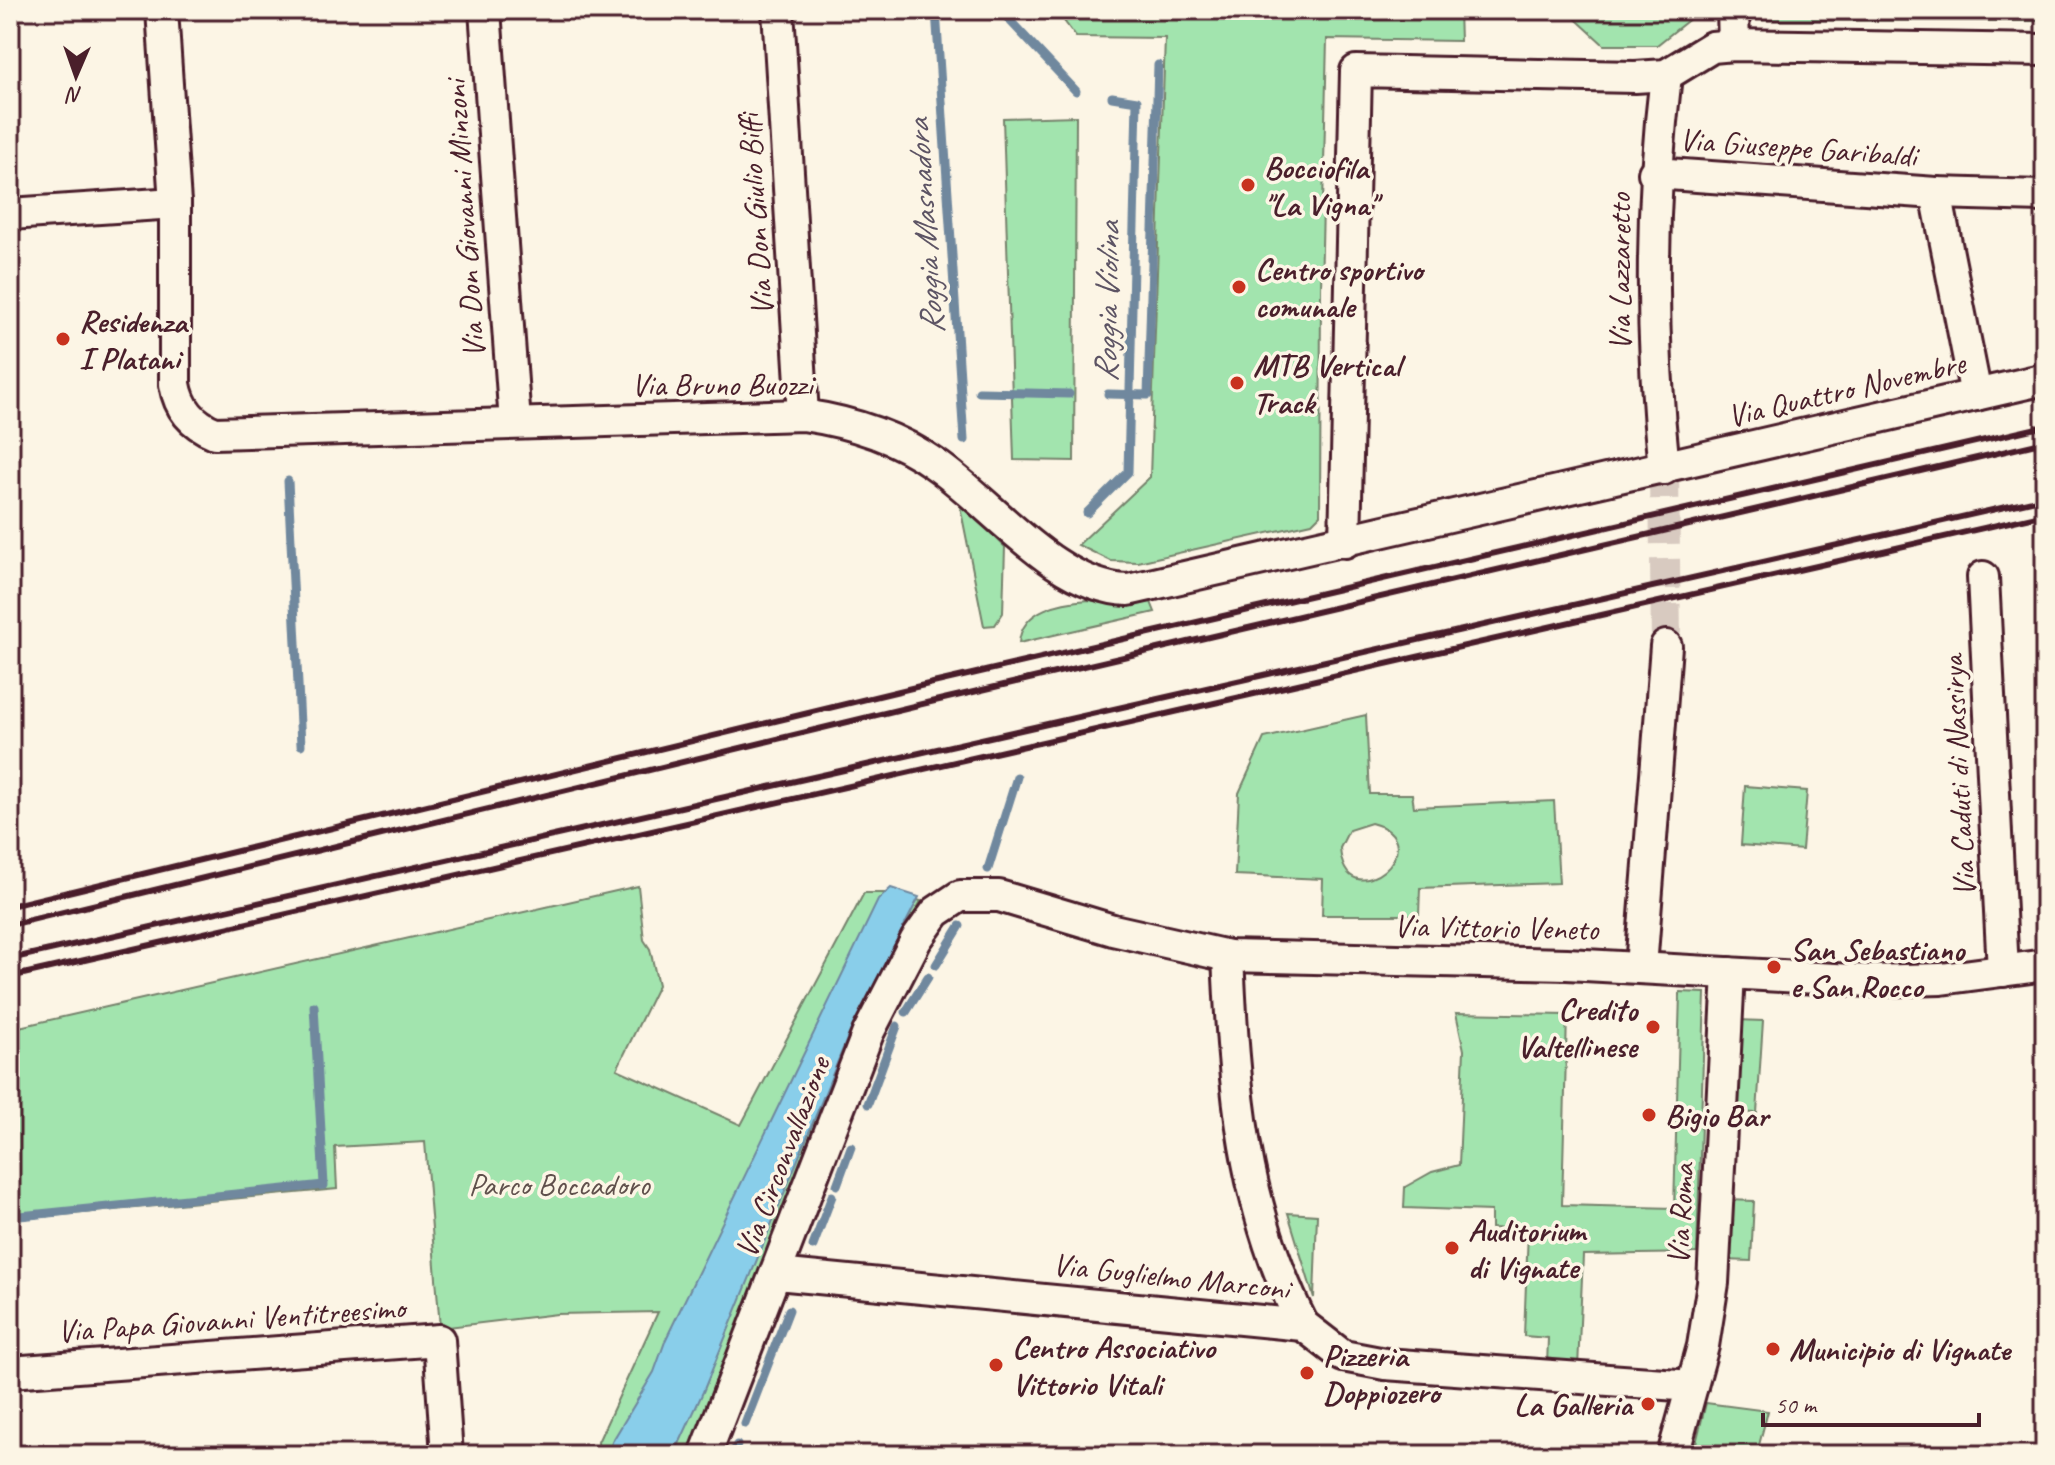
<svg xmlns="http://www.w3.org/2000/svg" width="2055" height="1465" font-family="Caveat,sans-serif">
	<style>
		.green { fill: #a2e4ae; stroke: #76826c; stroke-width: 2; fill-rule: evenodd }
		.water { fill: #89ceea; stroke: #70889e; stroke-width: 2 }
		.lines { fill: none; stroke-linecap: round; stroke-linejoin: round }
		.stream { stroke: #70889e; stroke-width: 9 }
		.minor-tunnel { stroke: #d8cac0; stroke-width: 30; stroke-dasharray: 30 15; stroke-linecap: butt }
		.minor-casing { stroke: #4a1f2b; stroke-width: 36 }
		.minor { stroke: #fcf5e5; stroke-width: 30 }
		.rail { stroke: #4a1f2b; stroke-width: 6 }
		.poi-dot { fill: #c8321e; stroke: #fcf5e5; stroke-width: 3 }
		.labels { text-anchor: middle; stroke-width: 7; stroke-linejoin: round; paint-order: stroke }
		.street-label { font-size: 32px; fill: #4a1f2b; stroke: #fcf5e5 }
		.poi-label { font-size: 32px; font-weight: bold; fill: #4a1f2b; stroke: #fcf5e5; text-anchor: start }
		.park-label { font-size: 32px; fill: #60504c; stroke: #fcf5e5 }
		.water-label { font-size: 34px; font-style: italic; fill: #5d5464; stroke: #fcf5e5 }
	</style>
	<rect width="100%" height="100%" fill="#fcf5e5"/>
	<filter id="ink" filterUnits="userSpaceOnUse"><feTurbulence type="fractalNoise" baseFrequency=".0125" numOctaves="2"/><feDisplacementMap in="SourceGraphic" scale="16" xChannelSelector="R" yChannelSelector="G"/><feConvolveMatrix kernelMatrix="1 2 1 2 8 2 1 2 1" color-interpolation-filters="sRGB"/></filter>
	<g filter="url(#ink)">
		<!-- green -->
		<g class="green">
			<polygon points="1056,10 1459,10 1460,41 1327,39 1321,289 1320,515 1312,523 1138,562 1111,561 1078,545 1150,477 1165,38 1076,37"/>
			<polygon points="1566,10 1701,10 1657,45 1604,45"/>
			<polygon points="1762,10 2045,10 2045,21 1762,20"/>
			<polygon points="1076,116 1074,461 1014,460 1003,118"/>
			<polygon points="959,501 1005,547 1003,613 995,625 984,626"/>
			<path d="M1089,600l35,6 27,-4 4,10 -136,31c3,-35 43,-41 70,-43z"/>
			<path d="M1366,715l4,79h42l2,13 140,-6 5,82 -139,5 -1,27h-97l1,-36 -88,-4 4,-82 25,-55zM1371,823c71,18 -26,101 -31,25l9,-18z"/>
			<polygon points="1745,786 1807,791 1802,850 1741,845"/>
			<polygon points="638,886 644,940 650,949 658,985 617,1069 741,1125 864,893 895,893 921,901 852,1034 692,1455 599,1455 598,1442 658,1312 557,1314 440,1328 425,1142 335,1147 337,1189 10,1220 10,1029"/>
			<polygon points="1680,992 1705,993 1697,1253 1583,1255 1578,1368 1547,1366 1548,1338 1524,1336 1528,1230 1491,1228 1491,1211 1404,1208 1405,1187 1432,1172 1459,1165 1464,1050 1456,1013 1567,1015 1562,1205 1674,1208"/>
			<polygon points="1737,1020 1763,1021 1757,1113 1731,1112"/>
			<polygon points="1728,1200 1754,1201 1751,1261 1724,1260"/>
			<polygon points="1288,1213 1317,1215 1314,1298"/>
			<polygon points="1706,1403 1768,1411 1759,1445 1751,1455 1693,1455"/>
		</g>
		<!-- water -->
		<polygon class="water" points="891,888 919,897 849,1034 703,1392 674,1455 609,1455 612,1442 654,1372 666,1339 878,900"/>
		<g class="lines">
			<!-- stream -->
			<g class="stream">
				<polyline points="936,10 964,440"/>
				<polyline points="1000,10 1076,91"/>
				<polyline points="979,392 1069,394"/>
				<polyline points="1108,394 1148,395 1158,65"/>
				<polyline points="288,481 301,745"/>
				<polyline points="1087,513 1128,472 1137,101 1112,97"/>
				<polyline points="988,869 1017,777"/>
				<polyline points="936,965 960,926"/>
				<polyline points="906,1012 928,977"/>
				<polyline points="868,1104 897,1026"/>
				<polyline points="837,1185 851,1147"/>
				<polyline points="10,1217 324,1185 314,1006"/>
				<polyline points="813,1246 832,1196"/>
				<polyline points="745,1424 789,1310"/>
				<polyline points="733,1455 737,1445"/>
			</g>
			<!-- minor-tunnel -->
			<polyline class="minor-tunnel" points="1664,469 1666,646"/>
			<!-- minor casing -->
			<g class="minor-casing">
				<g id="minor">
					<path d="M162,10l13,193v181c4,24 17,40 40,49l588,-18c48,7 93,21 132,49 57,39 121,124 193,126l917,-211"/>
					<polyline points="485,10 515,423"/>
					<polyline points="778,10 803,415"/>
					<polyline points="1733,10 1734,45"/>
					<polyline points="1654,173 1936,193 1976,395"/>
					<polyline points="1936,193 2045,196"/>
					<polyline points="10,214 175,203"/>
					<path d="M1664,469c-14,-133 -14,-262 2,-394"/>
					<polyline points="1345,542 1356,71 1635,77 1666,75 1712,47 1734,45 2045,50"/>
					<polyline points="1983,577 2003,971"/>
					<path d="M1228,956c6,132 14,249 75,369"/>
					<polyline points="1641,967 1666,646"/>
					<polyline points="777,1274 1303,1325 1343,1356 1385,1364 1692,1386"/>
					<polyline points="10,1372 439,1340 447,1455"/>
					<polyline points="705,1455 868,1033 916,940 936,912 960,896 999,896 1113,930 1228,956 1567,964 1870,981 1941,979 2045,965"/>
					<polyline points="1673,1455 1703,1346 1713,1283 1729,973"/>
				</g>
			</g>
			<!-- minor -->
			<use href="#minor" class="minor"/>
			<!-- rail -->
			<g class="rail">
				<polyline points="10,906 920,686 2045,426"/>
				<polyline points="10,925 922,704 2045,442"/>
				<polyline points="10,959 2045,498"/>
				<polyline points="10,977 2045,514"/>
			</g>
		</g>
	</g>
	<!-- markers -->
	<g class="poi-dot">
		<circle cx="1248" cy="185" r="8"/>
		<circle cx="1239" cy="287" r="8"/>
		<circle cx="63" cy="339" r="8"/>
		<circle cx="1237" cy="383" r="8"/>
		<circle cx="1774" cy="967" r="8"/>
		<circle cx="1653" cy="1027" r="8"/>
		<circle cx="1649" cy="1115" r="8"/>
		<circle cx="1452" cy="1248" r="8"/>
		<circle cx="1773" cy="1349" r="8"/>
		<circle cx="996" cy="1365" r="8"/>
		<circle cx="1307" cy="1373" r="8"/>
		<circle cx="1648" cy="1404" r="8"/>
	</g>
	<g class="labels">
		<!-- street labels -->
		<g class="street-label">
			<text transform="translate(1798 147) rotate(4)" y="11">Via Giuseppe Garibaldi</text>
			<text transform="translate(755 215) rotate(-94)" y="11">Via Don Giulio Biffi</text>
			<text transform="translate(464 219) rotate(-94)" y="11">Via Don Giovanni Minzoni</text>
			<text transform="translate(1619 272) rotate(-90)" y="11">Via Lazzaretto</text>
			<text x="722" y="395">Via Bruno Buozzi</text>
			<text transform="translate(1846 389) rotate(-13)" y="11">Via Quattro Novembre</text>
			<text transform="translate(1958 776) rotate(-93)" y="11">Via Caduti di Nassirya</text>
			<text transform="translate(1496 927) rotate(1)" y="11">Via Vittorio Veneto</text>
			<text transform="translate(782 1157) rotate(-69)" y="11">Via Circonvallazione</text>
			<text transform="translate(1680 1214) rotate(-87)" y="11">Via Roma</text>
			<text transform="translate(1171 1276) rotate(6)" y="11">Via Guglielmo Marconi</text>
			<text transform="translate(231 1319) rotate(-4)" y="11">Via Papa Giovanni Ventitreesimo</text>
		</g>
		<!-- poi labels -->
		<g class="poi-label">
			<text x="1264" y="178">Bocciofila<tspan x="1264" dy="37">"La Vigna"</tspan></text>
			<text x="1255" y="280">Centro sportivo<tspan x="1255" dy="37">comunale</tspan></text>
			<text x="79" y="332">Residenza<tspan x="79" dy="37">I Platani</tspan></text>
			<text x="1253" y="376">MTB Vertical<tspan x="1253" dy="37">Track</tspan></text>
			<text x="1790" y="960">San Sebastiano<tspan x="1790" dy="37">e San Rocco</tspan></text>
			<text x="1637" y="1020" text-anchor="end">Credito<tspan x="1637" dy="37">Valtellinese</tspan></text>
			<text x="1665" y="1126">Bigio Bar</text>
			<text x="1468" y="1241">Auditorium<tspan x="1468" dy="37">di Vignate</tspan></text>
			<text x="1012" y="1358">Centro Associativo<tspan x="1012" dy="37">Vittorio Vitali</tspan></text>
			<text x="1789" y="1360">Municipio di Vignate</text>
			<text x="1323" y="1366">Pizzeria<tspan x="1323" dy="37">Doppiozero</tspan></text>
			<text x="1632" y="1415" text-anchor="end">La Galleria</text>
		</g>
		<!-- park labels -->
		<g class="park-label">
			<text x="559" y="1195">Parco Boccadoro</text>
		</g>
		<!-- water labels -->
		<g class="water-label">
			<text transform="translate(924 227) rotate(-94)" y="12">Roggia Masnadora</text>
			<text transform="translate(1106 302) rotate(-89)" y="12">Roggia Violina</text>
		</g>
	</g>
	<!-- margin -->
	<rect width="2055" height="1465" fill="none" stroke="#fcf5e5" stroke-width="40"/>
	<rect x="20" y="20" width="2015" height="1425" fill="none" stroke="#4a1f2b" stroke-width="3" filter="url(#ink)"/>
	<!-- north arrow -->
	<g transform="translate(76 76) rotate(182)" stroke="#fcf5e5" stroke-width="6" paint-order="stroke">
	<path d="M0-6L14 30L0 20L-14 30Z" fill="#4a1f2b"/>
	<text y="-12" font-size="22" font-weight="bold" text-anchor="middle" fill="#4a1f2b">N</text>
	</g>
	<!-- scale -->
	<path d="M1763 1413v12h216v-12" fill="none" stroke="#4a1f2b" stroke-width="4"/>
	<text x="1775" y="1413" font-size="24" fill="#4a1f2b" stroke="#fcf5e5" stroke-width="6" paint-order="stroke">50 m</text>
</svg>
